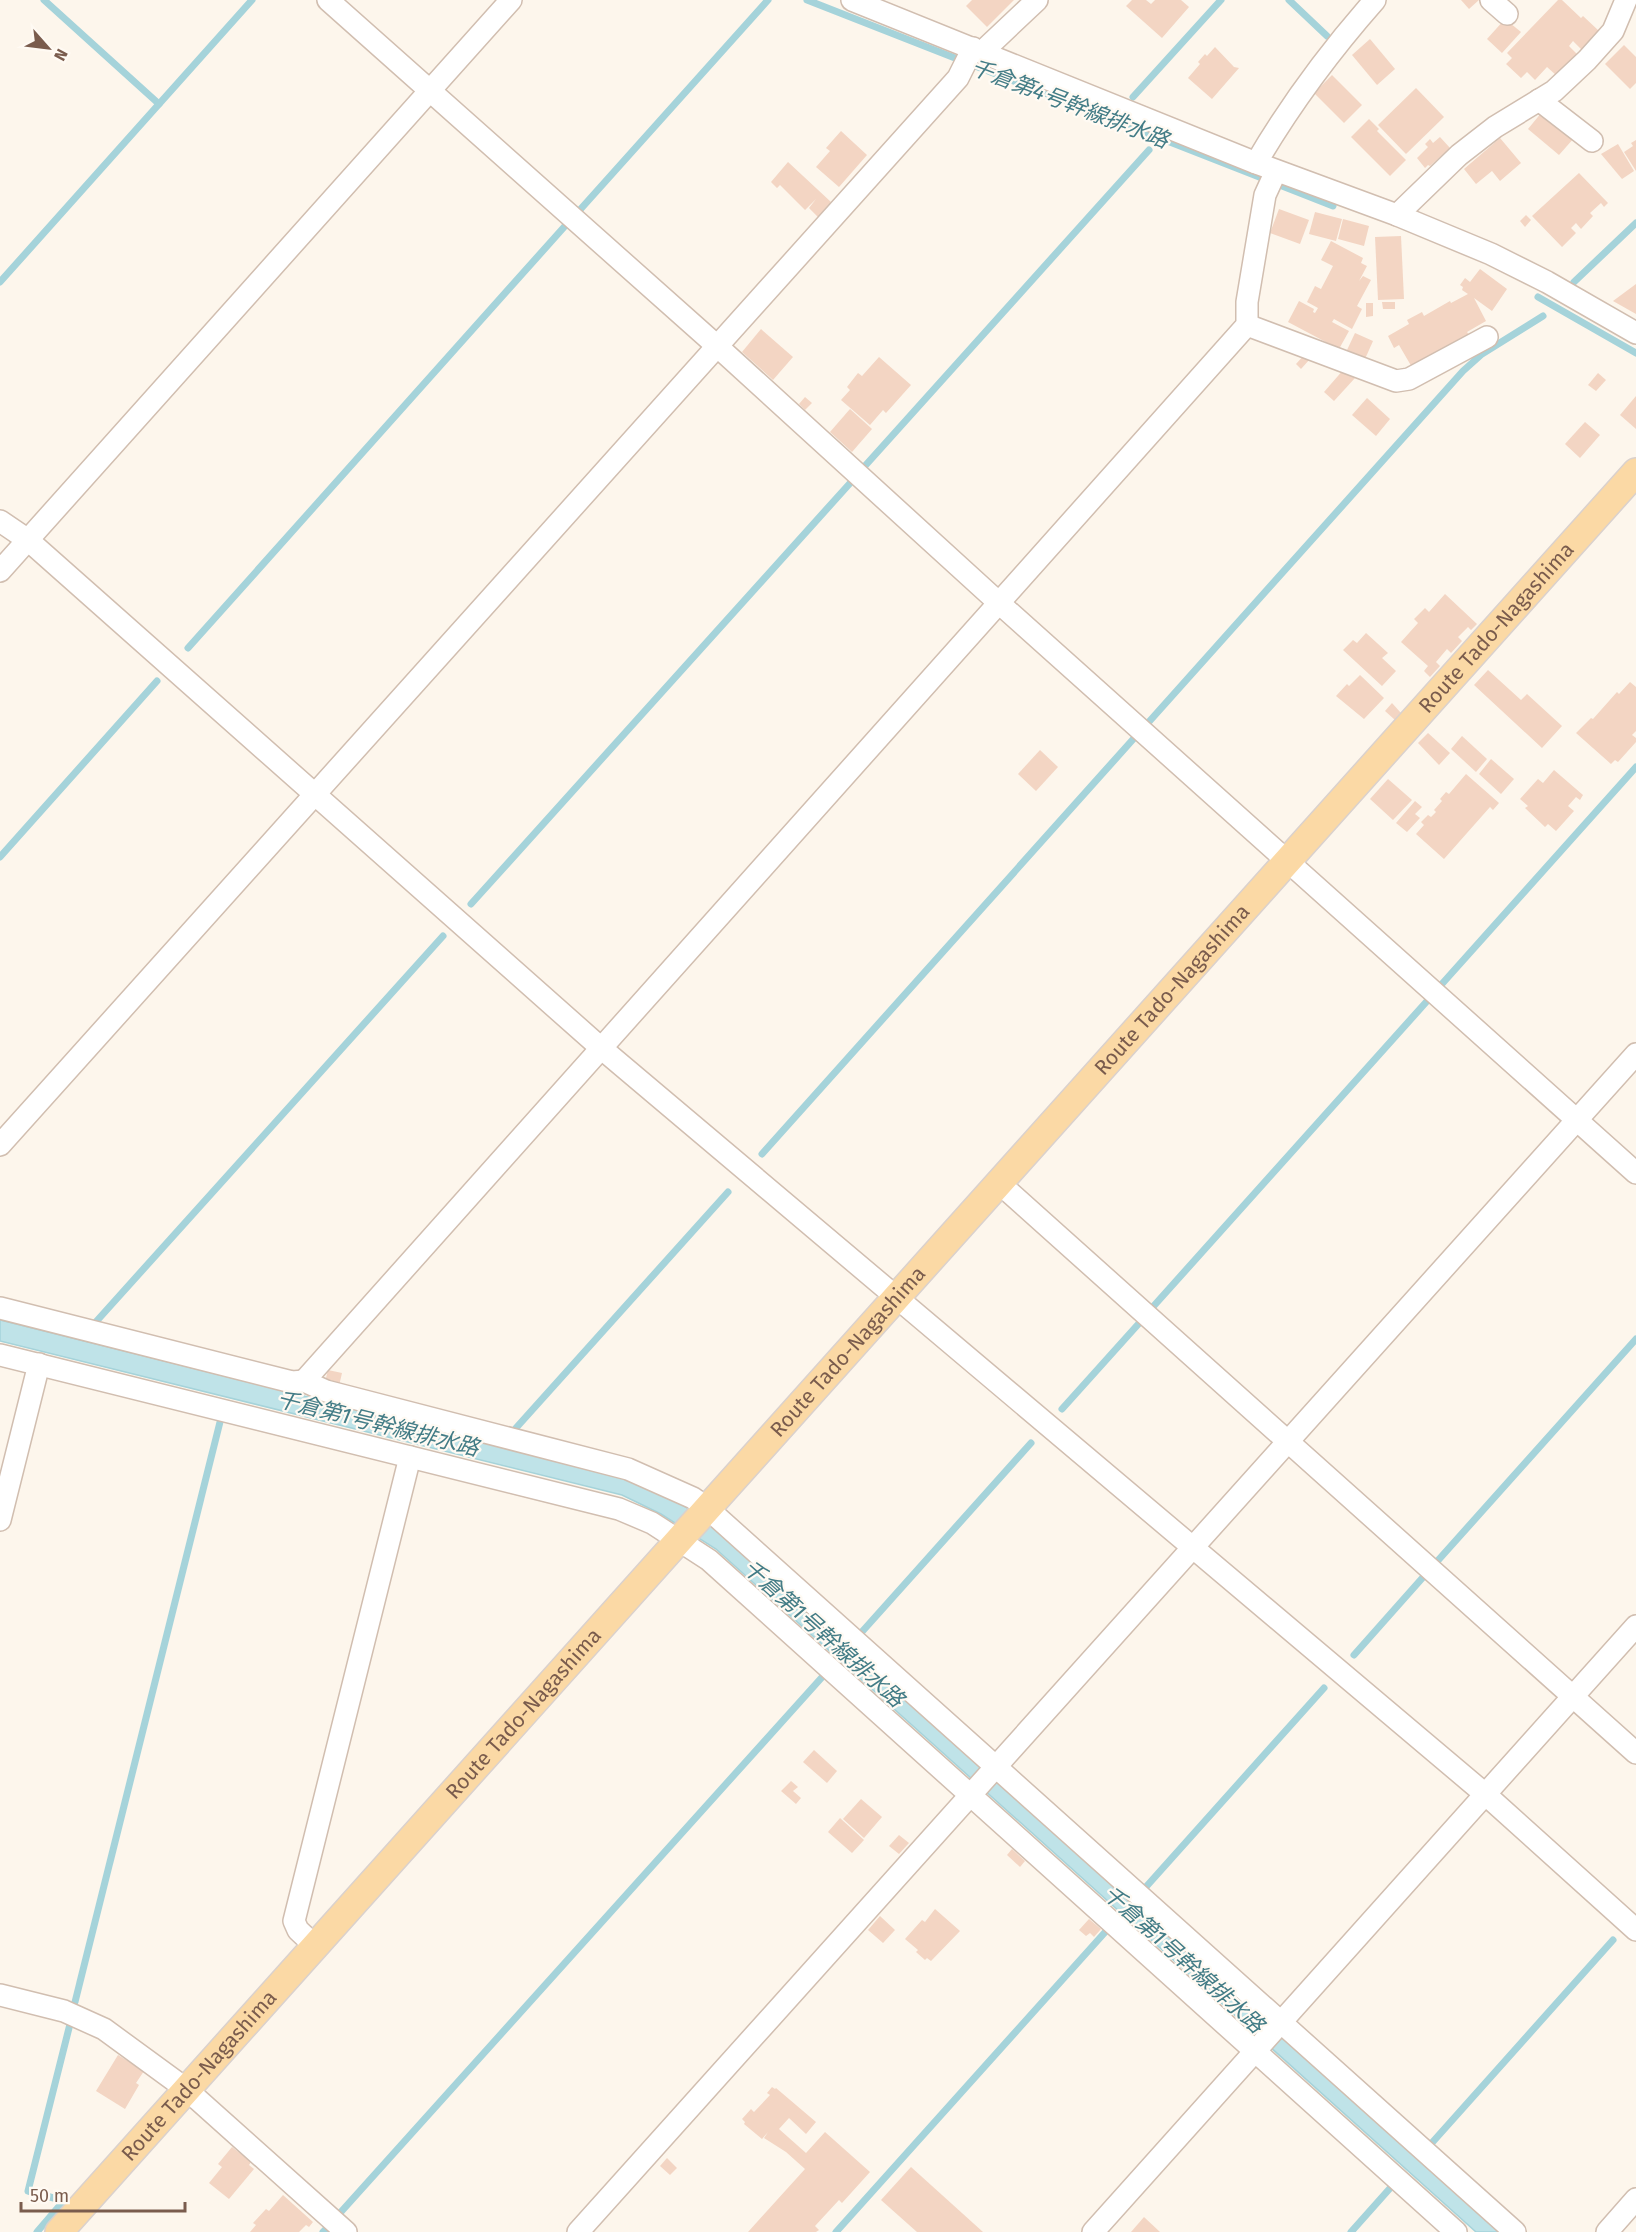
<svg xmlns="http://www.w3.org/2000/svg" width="1636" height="2232" font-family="'Fira Sans','Noto Sans JP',sans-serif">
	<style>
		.water { fill: #bfe3e8; stroke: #a5d3da; stroke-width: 1.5 }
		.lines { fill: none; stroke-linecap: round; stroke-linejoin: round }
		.stream { stroke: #a5d3da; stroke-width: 7 }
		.building { fill: #f3d5c3 }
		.minor-casing { stroke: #d1beb0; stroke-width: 24 }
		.major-casing { stroke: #dad1cd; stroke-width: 30 }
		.minor { stroke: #fff; stroke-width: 21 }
		.major { stroke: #fbd9a5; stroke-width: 27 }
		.labels { text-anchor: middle; stroke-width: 4.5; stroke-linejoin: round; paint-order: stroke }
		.street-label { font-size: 21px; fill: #7a5c4d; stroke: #fffaf3 }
		.water-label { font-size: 22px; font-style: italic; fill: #437c86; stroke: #fffaf3 }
	</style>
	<rect width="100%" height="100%" fill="#fdf6ec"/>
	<!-- water -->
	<polygon class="water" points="0,1320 612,1473 681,1504 701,1516 1502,2232 1476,2232 716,1549 661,1514 622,1495 0,1341"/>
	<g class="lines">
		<!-- stream -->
		<g class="stream">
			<polyline points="44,0 159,104"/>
			<polyline points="807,0 1333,206"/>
			<polyline points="1289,0 1327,36"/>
			<polyline points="1133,97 1221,0"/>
			<polyline points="578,212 768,0"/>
			<polyline points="0,282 252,0"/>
			<polyline points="1574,282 1636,223"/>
			<polyline points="1538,297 1636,353"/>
			<polyline points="864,467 1149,150"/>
			<polyline points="188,648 565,226"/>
			<polyline points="1147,724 1463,371 1482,354 1543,316"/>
			<polyline points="0,857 157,681"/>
			<polyline points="471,904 852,481"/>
			<polyline points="1441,985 1636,767"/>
			<polyline points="762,1154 1136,736"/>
			<polyline points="1151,1309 1428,1000"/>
			<polyline points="94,1324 443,936"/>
			<polyline points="1062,1409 1142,1320"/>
			<polyline points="516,1428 728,1192"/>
			<polyline points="1433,1566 1636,1339"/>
			<polyline points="860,1634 1031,1443"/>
			<polyline points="1354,1655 1425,1575"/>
			<polyline points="1145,1888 1324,1688"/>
			<polyline points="75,2002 220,1422"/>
			<polyline points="1430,2145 1613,1940"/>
			<polyline points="340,2213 824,1675"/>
			<polyline points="37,2232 61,2204 61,2200 28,2191 70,2024"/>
			<polyline points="323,2232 326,2229"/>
			<polyline points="836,2232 1107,1930"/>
			<polyline points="1351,2232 1392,2186"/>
		</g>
	</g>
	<!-- building -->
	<g class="building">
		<polygon points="972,0 1014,0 987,27 966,6"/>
		<polygon points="1132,0 1146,0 1151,4 1155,0 1181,0 1189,7 1162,38 1126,6"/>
		<polygon points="1461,0 1479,0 1469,9"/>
		<polygon points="1558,0 1562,0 1581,18 1583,16 1598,30 1598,33 1582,50 1573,41 1569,46 1578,55 1557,76 1547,67 1535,80 1527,72 1521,78 1506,64 1512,58 1507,53"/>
		<polygon points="1505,19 1521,32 1502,53 1487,39"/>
		<polygon points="1370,39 1395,69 1377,85 1352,55"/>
		<polygon points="1624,45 1636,57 1636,83 1630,89 1605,64"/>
		<polygon points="1215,47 1234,67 1239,68 1212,99 1188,78 1200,64 1198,62 1205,54 1207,56"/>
		<polygon points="1332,75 1362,105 1344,123 1314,93"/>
		<polygon points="1416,88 1444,117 1406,154 1378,125"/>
		<polygon points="1542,112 1574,138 1559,155 1528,129"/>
		<polygon points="1369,119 1379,129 1377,131 1406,160 1390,176 1351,137"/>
		<polygon points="841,131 867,155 839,187 816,167 830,151 826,148"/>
		<polygon points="1440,137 1450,148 1430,166 1428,165 1425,168 1417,158 1428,147 1425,144 1430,139 1433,143"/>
		<polygon points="1500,138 1521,163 1500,181 1492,171 1476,184 1464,169"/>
		<polygon points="1636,140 1636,171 1624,152 1633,146 1631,143"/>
		<polygon points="1618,144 1634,171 1622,179 1601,154"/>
		<polygon points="788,162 831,202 818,217 809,208 816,199 805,210 780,185 777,188 771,182"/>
		<polygon points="1579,173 1608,203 1604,207 1601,203 1590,213 1593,216 1581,229 1576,223 1571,228 1576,233 1562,247 1532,216"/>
		<polygon points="1279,209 1309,220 1300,244 1270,233"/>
		<polygon points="1315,212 1342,219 1336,241 1309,234"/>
		<polygon points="1526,215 1531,220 1525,227 1520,221"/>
		<polygon points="1343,219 1369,226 1364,246 1338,239"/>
		<polygon points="1401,236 1404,299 1378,300 1375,237"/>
		<polygon points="1331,241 1363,258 1361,263 1367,266 1359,281 1363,276 1371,280 1357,306 1362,309 1352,329 1334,319 1332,322 1349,331 1339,349 1288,322 1299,301 1314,309 1313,312 1315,313 1318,308 1307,302 1315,286 1321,289 1333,266 1321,260"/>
		<polygon points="1480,269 1507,289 1492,311 1474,298 1486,321 1467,332 1470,336 1413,369 1399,345 1394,348 1388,336 1409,324 1407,320 1422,312 1424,316 1450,301 1451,303 1468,294 1462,290 1463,287 1460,285 1465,278 1470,282"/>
		<polygon points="1636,284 1636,314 1613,301"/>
		<polygon points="1382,302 1395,302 1395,309 1383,309"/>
		<polygon points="1366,303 1373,303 1373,316 1366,317"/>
		<polygon points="761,329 793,357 773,380 742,352"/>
		<polygon points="1355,333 1373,341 1365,359 1347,350"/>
		<polygon points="1305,354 1310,359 1301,369 1296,364"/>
		<polygon points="879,357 911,385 886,413 883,410 870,425 841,400 850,390 847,387 858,373 862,376"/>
		<polygon points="1344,369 1355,378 1334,401 1324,392"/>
		<polygon points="1598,373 1606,380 1596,391 1588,385"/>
		<polygon points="1636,396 1636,429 1620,415"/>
		<polygon points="805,397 812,403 805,410 799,404"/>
		<polygon points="1367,398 1390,419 1376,436 1352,415"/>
		<polygon points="850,409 872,429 852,452 830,432"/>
		<polygon points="1585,422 1600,435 1580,458 1565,444"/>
		<polygon points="1445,594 1477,624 1471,630 1468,627 1458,637 1462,641 1451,653 1447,649 1436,662 1440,666 1430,677 1424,671 1428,666 1401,642 1418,623 1414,619 1425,608 1429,612"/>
		<polygon points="1366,633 1388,653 1382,658 1396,671 1382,686 1343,650 1353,640 1357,643"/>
		<polygon points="1488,670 1521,700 1527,694 1562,726 1542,748 1474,685"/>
		<polygon points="1360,675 1384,698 1364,719 1336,696 1347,684 1349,686"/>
		<polygon points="1630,682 1636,687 1636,731 1632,735 1636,738 1636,742 1618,762 1615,760 1611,764 1576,733 1591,718 1593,719 1617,692 1619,694"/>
		<polygon points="1392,703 1401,713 1395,720 1385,711"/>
		<polygon points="1428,733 1450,753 1439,765 1418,743"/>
		<polygon points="1462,736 1487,759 1476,772 1451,749"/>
		<polygon points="1040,750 1058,767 1036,791 1018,774"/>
		<polygon points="1491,759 1514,779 1501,794 1479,774"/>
		<polygon points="1554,770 1583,795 1580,800 1576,797 1568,806 1574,811 1556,831 1548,824 1545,827 1525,808 1528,806 1520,799 1538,779 1543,783"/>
		<polygon points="1466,774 1499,803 1493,810 1490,807 1444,859 1416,834 1424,825 1421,822 1428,815 1431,817 1436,812 1434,810 1442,801 1440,799 1446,792 1449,794"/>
		<polygon points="1388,779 1412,800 1393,820 1370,799"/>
		<polygon points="1415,801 1422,807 1415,814 1420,818 1407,832 1396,823"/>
		<polygon points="328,1370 342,1373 339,1386 325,1382"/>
		<polygon points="814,1750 837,1771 827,1783 803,1762"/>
		<polygon points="791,1781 798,1787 793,1791 801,1798 796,1804 781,1791"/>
		<polygon points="861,1799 882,1817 864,1838 843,1819"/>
		<polygon points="840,1818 864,1840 852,1853 828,1832"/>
		<polygon points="899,1835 909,1843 899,1854 889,1846"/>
		<polygon points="1012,1849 1025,1861 1020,1867 1007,1855"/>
		<polygon points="935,1909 960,1931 931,1961 927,1958 925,1960 916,1952 918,1950 905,1939 922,1920 925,1922"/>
		<polygon points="880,1916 895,1930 883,1943 868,1930"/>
		<polygon points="1089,1919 1101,1929 1094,1937 1090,1933 1086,1936 1079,1930"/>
		<polygon points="118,2055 144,2071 136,2083 139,2085 125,2109 96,2091"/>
		<polygon points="772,2087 775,2089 776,2088 816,2122 806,2134 789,2118 779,2129 806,2153 825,2132 870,2172 842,2203 839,2200 815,2226 819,2230 816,2232 748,2232 805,2169 786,2152 764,2138 768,2132 762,2139 744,2124 745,2122 742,2119 751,2109 754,2112 770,2095 767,2093"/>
		<polygon points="232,2147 251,2162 249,2165 254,2169 229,2199 209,2183 222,2167 218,2164"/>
		<polygon points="667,2158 677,2168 670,2175 660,2166"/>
		<polygon points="911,2167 983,2232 917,2232 881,2200"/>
		<polygon points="283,2195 313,2222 309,2227 306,2225 299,2232 250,2232 256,2225 253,2223 266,2209 269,2211"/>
		<polygon points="1144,2217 1160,2232 1131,2232"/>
	</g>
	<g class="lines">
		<!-- minor casing -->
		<g class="minor-casing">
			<g id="minor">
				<polyline points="328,0 717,346 999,603 1636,1173"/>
				<polyline points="852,0 1256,163 1397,215 1491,254 1547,282 1636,333"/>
				<polyline points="1491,0 1507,14"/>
				<polyline points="982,52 1037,0"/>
				<polyline points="1539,100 1592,141"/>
				<path d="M1256,163c34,-58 74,-112 119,-163"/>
				<polyline points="1397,215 1459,155 1495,127 1554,91 1587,60 1613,31 1626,0"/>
				<polyline points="1247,325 1396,381 1409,379 1487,337"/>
				<polyline points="0,521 28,540 601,1048 1485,1794 1636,1930"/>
				<polyline points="0,571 511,0"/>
				<polyline points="0,1145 958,78 973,48"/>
				<polyline points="999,1183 1636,1753"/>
				<polyline points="0,1308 292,1382 304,1381 326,1391 628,1469 693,1498 707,1508 1515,2232"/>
				<polyline points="0,1355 619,1509 652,1523 709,1560 1456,2232"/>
				<polyline points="304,1381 1247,325 1247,302 1265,195 1276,171"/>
				<polyline points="0,1520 39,1364"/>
				<polyline points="316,1947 298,1930 294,1921 410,1457"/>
				<polyline points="0,1995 64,2011 104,2029 186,2089 346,2232"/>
				<polyline points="578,2232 1636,1054"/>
				<polyline points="1093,2232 1636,1626"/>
				<polyline points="1607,2232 1636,2199"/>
			</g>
		</g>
		<!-- major casing -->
		<g class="major-casing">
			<g id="major">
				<path id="s1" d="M59,2232l1577,-1760"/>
			</g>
		</g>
		<!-- minor -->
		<use href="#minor" class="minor"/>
		<!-- major -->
		<use href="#major" class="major"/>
	</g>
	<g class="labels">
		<!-- street labels -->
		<g class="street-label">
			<text dy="7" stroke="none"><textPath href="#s1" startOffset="2154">Route Tado-Nagashima</textPath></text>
			<text dy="7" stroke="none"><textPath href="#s1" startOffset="1668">Route Tado-Nagashima</textPath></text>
			<text dy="7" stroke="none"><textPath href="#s1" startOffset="1182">Route Tado-Nagashima</textPath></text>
			<text dy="7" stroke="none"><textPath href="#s1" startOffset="696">Route Tado-Nagashima</textPath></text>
			<text dy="7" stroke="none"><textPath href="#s1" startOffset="210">Route Tado-Nagashima</textPath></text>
		</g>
		<!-- water labels -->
		<g class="water-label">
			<text transform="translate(1070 103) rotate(21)" y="8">千倉第4号幹線排水路</text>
			<text transform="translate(378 1423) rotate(14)" y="8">千倉第1号幹線排水路</text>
			<text transform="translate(824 1633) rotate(42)" y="8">千倉第1号幹線排水路</text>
			<text transform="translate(1184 1959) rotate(42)" y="8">千倉第1号幹線排水路</text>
		</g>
	</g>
	<!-- north arrow -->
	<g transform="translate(48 48) rotate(118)" stroke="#fffaf3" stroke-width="4.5" paint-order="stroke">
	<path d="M0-4.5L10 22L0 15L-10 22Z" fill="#7a5c4d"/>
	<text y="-9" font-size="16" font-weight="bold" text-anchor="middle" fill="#7a5c4d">N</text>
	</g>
	<!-- scale -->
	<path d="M21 2202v9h164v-9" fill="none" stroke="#7a5c4d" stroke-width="3"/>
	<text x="30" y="2202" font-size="18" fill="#7a5c4d" stroke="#fffaf3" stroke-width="4.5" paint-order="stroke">50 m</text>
</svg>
